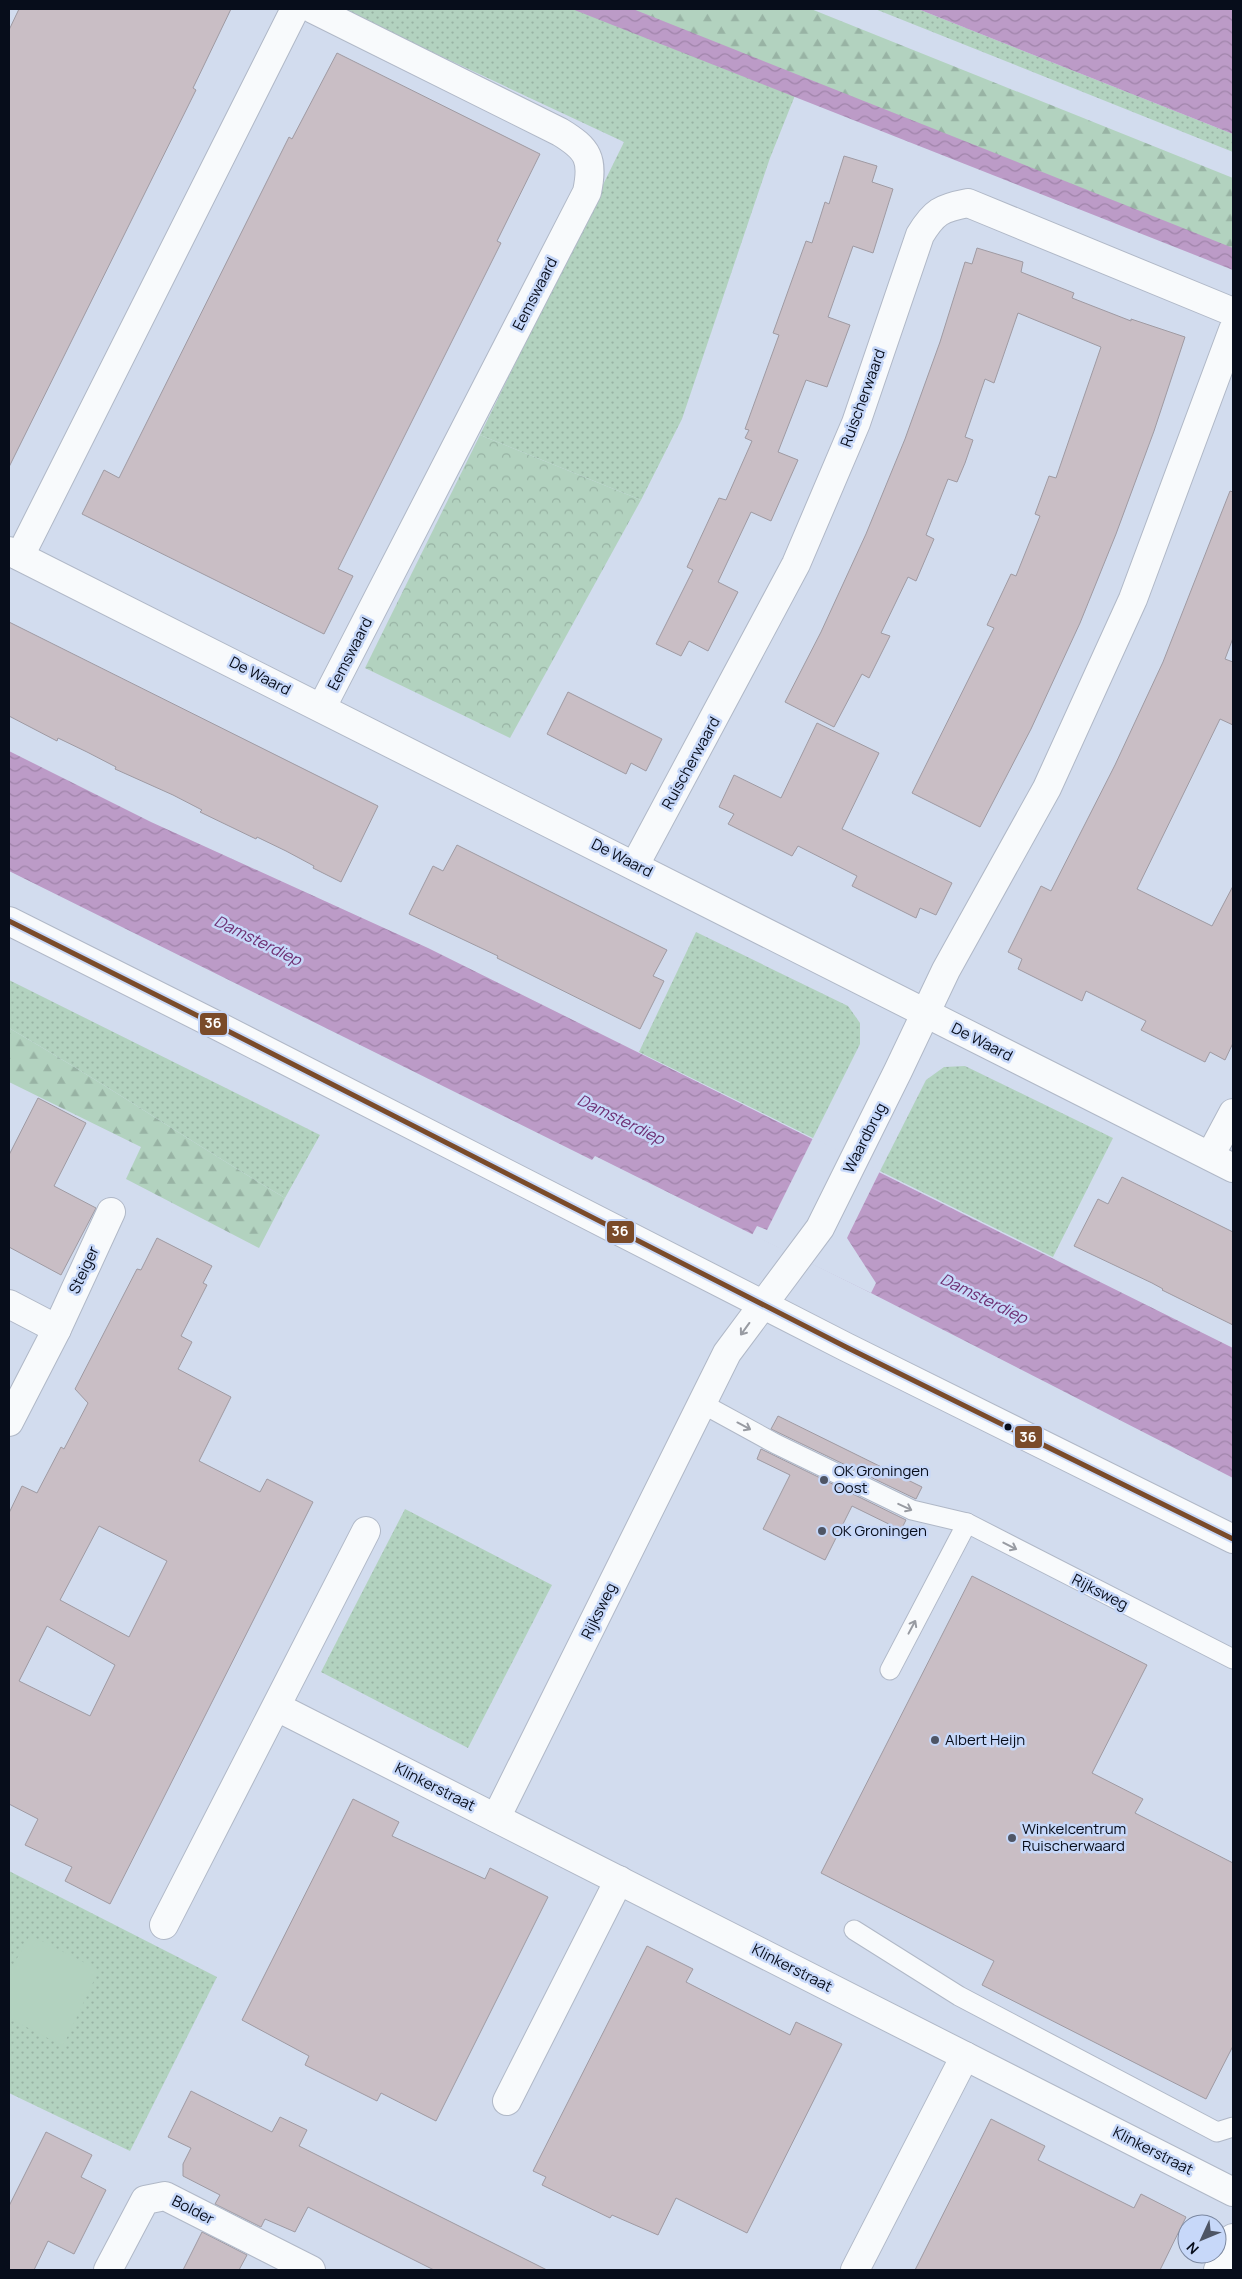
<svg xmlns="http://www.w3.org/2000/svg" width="1242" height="2279" font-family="Manrope,sans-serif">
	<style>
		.grass { fill: url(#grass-dots) }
		.forest { fill: url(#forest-firs) }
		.park { fill: url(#park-crowns) }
		.pitch { fill: #b2d2bf }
		.water { fill: url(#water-waves) }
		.pier { fill: #d2dcee }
		.building { fill: #c9bec5; stroke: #9f9aa2; fill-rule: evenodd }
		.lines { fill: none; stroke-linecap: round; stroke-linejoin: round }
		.lane-casing { stroke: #b0b8c7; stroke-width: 21 }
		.street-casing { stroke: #b0b8c7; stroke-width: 30 }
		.primary-casing { stroke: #b0b8c7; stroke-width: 30 }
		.lane { stroke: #f8fafc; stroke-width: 19 }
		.street { stroke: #f8fafc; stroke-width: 28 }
		.primary { stroke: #f8fafc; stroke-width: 28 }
		.bus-1-casing { stroke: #c7d8f9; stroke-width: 9 }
		.bus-1 { stroke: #7a4b2a; stroke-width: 5 }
		.oneway { stroke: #989ba2 }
		.bus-dot { fill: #070d1b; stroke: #c7d8f9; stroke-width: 2 }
		.poi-dot { fill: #4e5565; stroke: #c7d8f9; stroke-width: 2 }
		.labels { text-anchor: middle; stroke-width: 5; stroke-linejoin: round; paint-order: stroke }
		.street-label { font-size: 15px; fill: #070d1b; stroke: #c7d8f9 }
		.poi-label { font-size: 15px; fill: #070d1b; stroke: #c7d8f9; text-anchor: start }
		.water-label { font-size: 16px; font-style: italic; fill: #6e2f73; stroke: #c7d8f9 }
		.line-badge { stroke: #c7d8f9; stroke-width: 2 }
		.badge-label { font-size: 14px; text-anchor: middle; font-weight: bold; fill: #fff }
	</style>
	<defs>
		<pattern id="grass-dots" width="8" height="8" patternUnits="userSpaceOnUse" patternTransform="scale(1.25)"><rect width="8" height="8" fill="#b2d2bf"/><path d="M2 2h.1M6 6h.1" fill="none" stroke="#98b3a4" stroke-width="1.8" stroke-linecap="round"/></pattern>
		<pattern id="forest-firs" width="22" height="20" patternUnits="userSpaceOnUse" patternTransform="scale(1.25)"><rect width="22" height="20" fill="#b2d2bf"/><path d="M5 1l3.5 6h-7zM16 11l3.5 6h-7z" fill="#98b3a4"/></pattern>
		<pattern id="park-crowns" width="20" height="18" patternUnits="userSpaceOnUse" patternTransform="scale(1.25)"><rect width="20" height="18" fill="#b2d2bf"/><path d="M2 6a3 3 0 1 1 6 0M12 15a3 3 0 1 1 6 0" fill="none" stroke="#98b3a4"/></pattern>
		<pattern id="water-waves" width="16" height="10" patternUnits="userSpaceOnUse" patternTransform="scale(1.25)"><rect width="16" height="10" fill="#bc9bc7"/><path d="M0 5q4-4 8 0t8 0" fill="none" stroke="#a084aa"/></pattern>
	</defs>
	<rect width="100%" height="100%" fill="#d2dcee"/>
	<!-- grass -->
	<g class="grass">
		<polygon points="340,9 631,9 802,78 770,158 682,419 641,500 480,435 624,142"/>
		<polygon points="875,9 918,9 1233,134 1233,152"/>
		<polygon points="696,932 848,1006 860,1023 860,1044 813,1138 639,1052"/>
		<path d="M9,980l311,155 -35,63c-93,-55 -182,-116 -276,-170z"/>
		<polygon points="965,1066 1113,1138 1053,1257 880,1171 926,1080 944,1067"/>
		<polygon points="405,1509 552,1585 468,1748 321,1672"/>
		<polygon points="9,1871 217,1977 130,2151 9,2093"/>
	</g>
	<!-- forest -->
	<g class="forest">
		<polygon points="631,9 811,9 1233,178 1233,252"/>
		<path d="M9,1028c94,54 183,115 276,170l-26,50 -133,-69 15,-32 -132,-65z"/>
	</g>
	<!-- park -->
	<polygon class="park" points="480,435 641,500 510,738 365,668"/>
	<!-- pitch -->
	<polygon class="pitch" points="30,1935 99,1970 63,2046 9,2018 9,1973"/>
	<!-- water -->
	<g class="water">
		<polygon points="572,9 633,9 1233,248 1233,270"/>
		<polygon points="918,9 1233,9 1233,134"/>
		<polygon points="9,751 151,822 428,948 1233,1348 1233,1478 871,1293 595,1156 592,1160 9,871"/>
	</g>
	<!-- pier -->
	<polygon class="pier" points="813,1138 880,1171 847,1238 876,1283 871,1293 752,1235 757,1226 767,1230"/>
	<!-- building -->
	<g class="building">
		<polygon points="19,9 231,9 193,88 196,90 9,467 9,30"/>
		<polygon points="337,53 540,154 497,241 501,243 338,569 353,576 324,634 82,514 104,470 119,478 289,137 292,139"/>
		<polygon points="844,156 877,166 872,182 893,189 873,253 853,246 828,317 850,325 827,387 806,380 778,452 798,460 771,521 751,512 718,582 738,592 708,651 689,641 681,656 656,644 693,570 687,567 719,498 726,500 752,441 745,438 749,430 745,429 779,335 773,333 806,241 812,243 825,202 829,204"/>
		<polygon points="977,248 1023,262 1021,272 1074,293 1072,298 1131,321 1131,319 1185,337 1154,431 1116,534 1080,623 1031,729 980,827 912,793 994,628 987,625 1011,574 1016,576 1040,516 1035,514 1049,476 1056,478 1101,347 1018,313 994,383 985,379 965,437 973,440 965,463 957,482 948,479 926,535 934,539 916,581 908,577 881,633 890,636 869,678 862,674 834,727 785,702 821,632 866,534 905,439 940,342 965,262 972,264"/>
		<polygon points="1230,491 1233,492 1233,638 1225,659 1233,662 1233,725 1220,719 1137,889 1212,926 1233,886 1233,1043 1225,1060 1210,1052 1205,1062 1141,1030 1146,1021 1086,991 1082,1001 1018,969 1022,959 1008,952 1041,886 1051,891 1115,765 1163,662"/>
		<polygon points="9,622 378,806 341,882 313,868 314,866 286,851 257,837 256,839 200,812 202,810 173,795 115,769 116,767 87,752 58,738 57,741 9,716"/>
		<polygon points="568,692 662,739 646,771 631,763 626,774 547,734"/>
		<polygon points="817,723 879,753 842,829 952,883 936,915 920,908 916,918 852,886 857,876 798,846 792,856 728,824 734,814 719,807 734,775 781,798"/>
		<polygon points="457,845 667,950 653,976 664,981 640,1029 497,958 498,956 409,914 433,866 443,871"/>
		<polygon points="38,1098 86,1123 54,1186 96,1208 61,1275 9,1247 9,1155"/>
		<polygon points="1122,1177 1233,1232 1233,1325 1162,1290 1163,1289 1152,1283 1074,1246 1098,1199 1108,1204"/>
		<path d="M157,1238l55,28 -9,17 4,2 -26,51 11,6 -14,27 53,28 -32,64 61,31 7,-13 46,23 -203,402 -45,-23 7,-14 -47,-22 13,-26 -29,-15v-291l13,-27 15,7 24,-46 3,2 24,-46 -13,-14 62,-120 4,1zM99,1526l68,35 -38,76 -69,-37zM47,1626l68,39 -25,51 -71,-35z"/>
		<polygon points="778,1416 922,1487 916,1499 771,1429"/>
		<polygon points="761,1449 906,1520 901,1530 852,1506 825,1560 763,1529 790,1475 757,1459"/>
		<polygon points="972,1576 1147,1665 1092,1773 1143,1799 1135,1813 1233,1863 1233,2046 1206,2099 982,1985 994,1961 821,1873"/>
		<polygon points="353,1799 399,1822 392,1836 485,1879 490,1868 548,1897 436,2121 381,2093 377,2101 305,2065 309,2056 242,2020"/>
		<polygon points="647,1946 693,1969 686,1982 790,2035 796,2022 842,2044 747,2233 676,2198 658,2235 612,2215 610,2218 542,2185 546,2177 533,2171"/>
		<polygon points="191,2091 272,2132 280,2117 307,2130 299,2146 547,2270 434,2270 308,2207 295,2232 265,2219 261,2227 215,2204 220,2195 183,2176 183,2164 191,2148 168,2137"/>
		<polygon points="991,2119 1045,2146 1038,2160 1134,2208 1141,2194 1186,2217 1160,2270 915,2270"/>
		<polygon points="46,2132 92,2155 81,2177 106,2190 74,2254 48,2241 34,2270 9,2270 9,2206"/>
		<polygon points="202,2232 247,2255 239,2270 183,2270"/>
	</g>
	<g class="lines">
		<!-- lane casing -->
		<g class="lane-casing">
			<g id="lane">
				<polyline points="701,1403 776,1444 912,1510 967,1523 1233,1659"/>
				<polyline points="890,1670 967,1523"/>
				<polyline points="854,1930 959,1996 1217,2132 1233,2127"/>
			</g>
		</g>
		<!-- street casing -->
		<g class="street-casing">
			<g id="street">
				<path d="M313,9l247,123c28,17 34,27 27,60l-265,515"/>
				<polyline points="9,551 1233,1168"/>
				<polyline points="20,556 295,9"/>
				<path d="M635,865l161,-301 60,-141 64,-188c14,-23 21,-27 48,-32l265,109"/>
				<polyline points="1210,1156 1233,1113"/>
				<polyline points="9,1304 57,1329"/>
				<polyline points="9,1422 57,1329 111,1212"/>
				<polyline points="277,1707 1233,2192"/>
				<polyline points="496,1818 727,1353 820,1228 898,1071 946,970 1047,788 1133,599 1233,330"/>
				<polyline points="164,1925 366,1531"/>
				<polyline points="507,2101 619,1880"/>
				<polyline points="108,2270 145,2200 165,2196 311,2270"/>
				<polyline points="855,2270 965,2056"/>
				<polyline points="1218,2270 1233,2238"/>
			</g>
		</g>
		<!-- primary casing -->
		<g class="primary-casing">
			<polyline id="primary" points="9,921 218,1026 846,1347 1233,1539"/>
		</g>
		<!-- lane -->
		<use href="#lane" class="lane"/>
		<!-- street -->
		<use href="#street" class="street"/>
		<!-- primary -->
		<use href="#primary" class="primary"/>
		<!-- bus-1 casing -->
		<g class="bus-1-casing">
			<polyline id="bus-1" points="9,921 218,1026 846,1347 1233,1539"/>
		</g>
		<!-- bus-1 -->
		<use href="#bus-1" class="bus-1"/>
	</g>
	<!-- one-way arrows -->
	<defs><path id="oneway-shaft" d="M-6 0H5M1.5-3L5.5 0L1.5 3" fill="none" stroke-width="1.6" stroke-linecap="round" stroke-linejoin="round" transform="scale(1.25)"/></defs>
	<g class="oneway">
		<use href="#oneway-shaft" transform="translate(745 1329) rotate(126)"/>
		<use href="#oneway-shaft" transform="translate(744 1426) rotate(28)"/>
		<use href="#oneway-shaft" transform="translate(905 1507) rotate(25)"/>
		<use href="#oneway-shaft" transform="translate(1010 1546) rotate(27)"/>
		<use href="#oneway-shaft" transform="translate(912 1627) rotate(-62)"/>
	</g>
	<!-- markers -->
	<circle class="bus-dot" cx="1008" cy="1427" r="4.5"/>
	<g class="poi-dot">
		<circle cx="824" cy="1480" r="5"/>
		<circle cx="822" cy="1531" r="5"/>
		<circle cx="935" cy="1740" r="5"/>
		<circle cx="1012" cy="1838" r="5"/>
	</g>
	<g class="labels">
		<!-- street labels -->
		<g class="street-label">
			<text transform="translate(535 294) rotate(-63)" y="5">Eemswaard</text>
			<text transform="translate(863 398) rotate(-70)" y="5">Ruischerwaard</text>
			<text transform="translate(350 654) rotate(-63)" y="5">Eemswaard</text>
			<text transform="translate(260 676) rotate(27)" y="5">De Waard</text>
			<text transform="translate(691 763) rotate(-61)" y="5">Ruischerwaard</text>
			<text transform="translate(622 858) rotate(27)" y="5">De Waard</text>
			<text transform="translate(982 1042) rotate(27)" y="5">De Waard</text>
			<text transform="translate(865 1138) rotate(-63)" y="5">Waardbrug</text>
			<text transform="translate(84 1270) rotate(-65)" y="5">Steiger</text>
			<text transform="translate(1100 1592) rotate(27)" y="5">Rijksweg</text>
			<text transform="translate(599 1611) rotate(-64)" y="5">Rijksweg</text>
			<text transform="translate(435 1787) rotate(27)" y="5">Klinkerstraat</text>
			<text transform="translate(792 1968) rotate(27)" y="5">Klinkerstraat</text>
			<text transform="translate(1153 2151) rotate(27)" y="5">Klinkerstraat</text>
			<text transform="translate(193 2210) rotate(27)" y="5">Bolder</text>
		</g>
		<!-- poi labels -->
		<g class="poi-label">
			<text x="834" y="1476">OK Groningen<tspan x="834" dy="17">Oost</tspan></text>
			<text x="832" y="1536">OK Groningen</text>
			<text x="945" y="1745">Albert Heijn</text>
			<text x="1022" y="1834">Winkelcentrum<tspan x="1022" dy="17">Ruischerwaard</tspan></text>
		</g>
		<!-- water labels -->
		<g class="water-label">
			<text transform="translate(258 940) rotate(26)" y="6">Damsterdiep</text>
			<text transform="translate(621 1119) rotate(26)" y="6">Damsterdiep</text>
			<text transform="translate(984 1298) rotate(26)" y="6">Damsterdiep</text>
		</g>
	</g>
	<g class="line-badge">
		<rect x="199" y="1012" width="29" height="24" rx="5" fill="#7a4b2a"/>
		<rect x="606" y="1220" width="29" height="24" rx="5" fill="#7a4b2a"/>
		<rect x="1014" y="1425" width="29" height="24" rx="5" fill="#7a4b2a"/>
	</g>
	<g class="badge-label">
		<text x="213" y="1028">36</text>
		<text x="620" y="1236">36</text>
		<text x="1028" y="1442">36</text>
	</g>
	<!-- border -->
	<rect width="1242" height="2279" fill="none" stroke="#070d1b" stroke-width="20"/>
	<!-- north arrow -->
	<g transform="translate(1202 2239) rotate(226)"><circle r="24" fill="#c7d8f9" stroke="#7a87a0"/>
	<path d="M0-4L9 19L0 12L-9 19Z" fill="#4e5565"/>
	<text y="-8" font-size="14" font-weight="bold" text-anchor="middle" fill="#070d1b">N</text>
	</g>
</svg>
